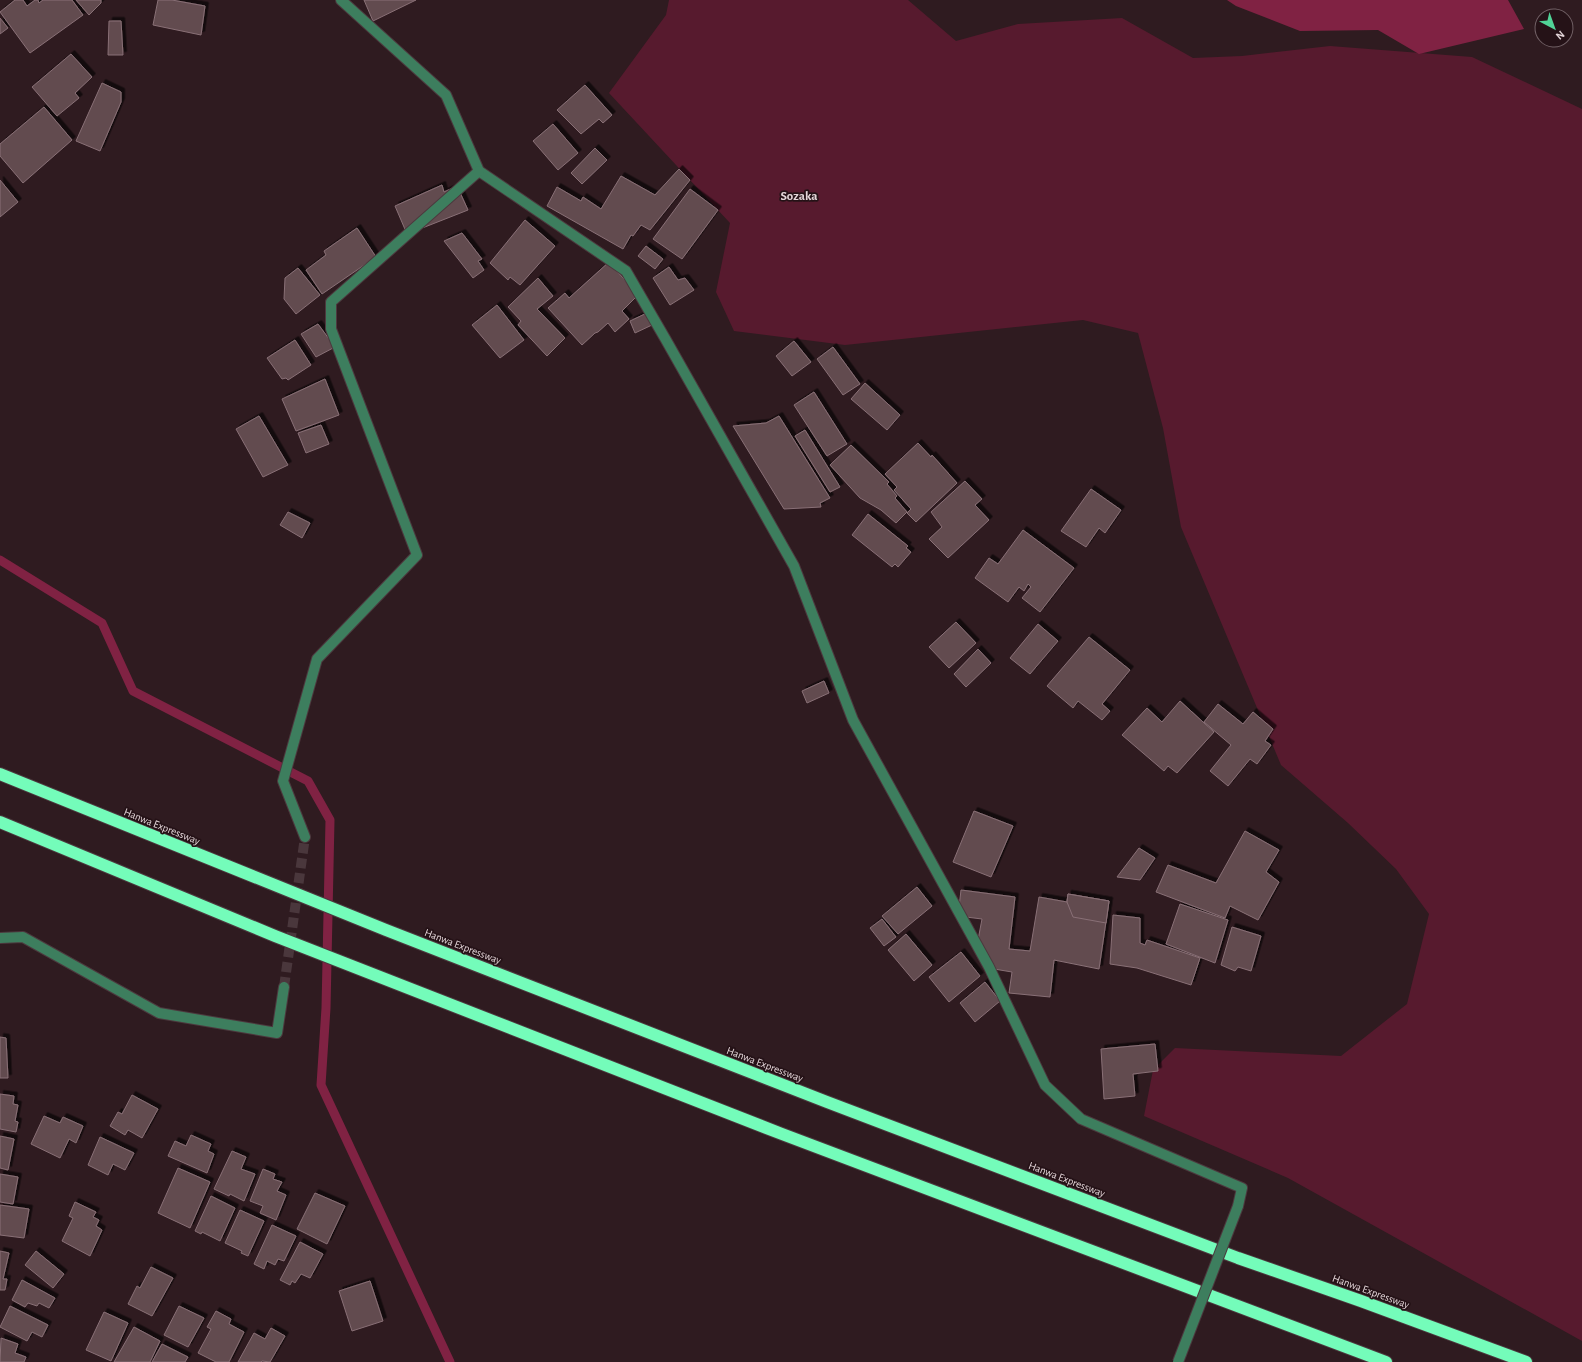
<svg xmlns="http://www.w3.org/2000/svg" width="1582" height="1362" font-family="'Alegreya Sans',sans-serif">
	<style>
		.green { fill: #571a2e }
		.water { fill: #802243 }
		.lines { fill: none; stroke-linecap: round; stroke-linejoin: round }
		.stream { stroke: #802243; stroke-width: 9 }
		.building { fill: #624b50; stroke: #897076; filter: url(#shadow) }
		.minor-tunnel { stroke: #4a373c; stroke-width: 10; stroke-dasharray: 10 5; stroke-linecap: butt }
		.minor-casing { stroke: #4c393e; stroke-width: 12 }
		.highway-casing { stroke: #4c393e; stroke-width: 14 }
		.minor { stroke: #3d7e5e; stroke-width: 10 }
		.highway { stroke: #74fcba; stroke-width: 12 }
		.minor-bridge-casing { stroke: #4c393e; stroke-width: 12; stroke-linecap: butt }
		.minor-bridge { stroke: #3d7e5e; stroke-width: 10 }
		.labels { text-anchor: middle; stroke-width: 3.5; stroke-linejoin: round; paint-order: stroke }
		.street-label { font-size: 11px; fill: #e4d6d9; stroke: #251217 }
		.quarter-label { font-size: 13px; font-weight: bold; fill: #e4d6d9; stroke: #251217 }
	</style>
	<defs>
		<filter id="shadow"><feDropShadow dx="3.5" dy="-3.5" stdDeviation="0" flood-color="#0009"/></filter>
	</defs>
	<rect width="100%" height="100%" fill="#2f1b20"/>
	<!-- green -->
	<polygon class="green" points="669,0 908,0 956,41 1018,24 1122,18 1193,58 1242,56 1330,46 1472,57 1582,109 1582,1341 1288,1178 1144,1116 1153,1070 1175,1048 1341,1056 1407,1004 1429,914 1396,869 1348,823 1281,765 1181,527 1163,428 1138,333 1083,320 845,345 734,331 716,292 730,223 609,93 666,15"/>
	<!-- water -->
	<polygon class="water" points="1227,0 1508,0 1524,29 1419,54 1378,30 1300,31 1236,6"/>
	<g class="lines">
		<!-- stream -->
		<polyline class="stream" points="0,560 102,623 133,691 308,781 330,820 326,1008 321,1085 450,1362"/>
	</g>
	<!-- building -->
	<g class="building">
		<polygon points="15,0 23,0 27,6 35,0 38,0 39,3 43,0 72,0 83,15 30,53 0,12"/>
		<polygon points="76,0 101,0 101,3 89,15"/>
		<polygon points="158,0 172,0 205,6 201,35 153,25"/>
		<polygon points="364,0 416,0 373,21"/>
		<polygon points="0,18 8,28 0,34"/>
		<polygon points="109,21 121,21 123,55 108,55"/>
		<polygon points="71,54 92,77 75,93 79,98 57,116 32,87"/>
		<polygon points="102,83 121,92 121,102 100,151 76,141"/>
		<polygon points="585,85 612,115 603,123 599,119 581,134 557,110"/>
		<polygon points="44,107 72,140 23,183 0,156 0,144"/>
		<polygon points="553,124 578,153 558,170 533,141"/>
		<polygon points="595,148 607,160 582,184 571,173"/>
		<polygon points="679,169 690,180 650,230 641,225 633,236 631,235 623,249 547,206 557,187 581,201 583,197 601,209 621,176 655,195"/>
		<polygon points="0,180 18,202 0,217"/>
		<polygon points="442,185 444,192 457,186 468,210 407,234 395,206"/>
		<polygon points="690,189 718,210 682,259 653,239"/>
		<polygon points="525,220 555,246 520,285 510,277 508,280 490,263"/>
		<polygon points="357,228 376,257 322,294 306,270 326,255 324,251"/>
		<polygon points="462,233 482,259 478,261 484,270 473,278 444,241"/>
		<polygon points="646,246 663,259 655,269 638,256"/>
		<polygon points="609,262 638,295 622,311 629,319 615,332 608,323 598,332 595,333 582,345 548,308 565,293 569,298"/>
		<polygon points="669,267 678,280 685,278 694,290 670,305 653,278"/>
		<polygon points="298,268 320,295 296,314 284,299 285,278"/>
		<polygon points="538,278 553,296 537,309 565,338 547,356 518,325 521,321 508,307"/>
		<polygon points="497,305 524,340 500,358 472,325"/>
		<polygon points="647,313 652,325 635,333 630,321"/>
		<polygon points="318,324 335,347 316,357 301,334"/>
		<polygon points="295,340 311,365 288,380 286,378 282,379 267,358"/>
		<polygon points="794,341 811,362 792,376 776,356"/>
		<polygon points="833,347 860,384 843,395 817,359"/>
		<polygon points="325,379 339,415 296,431 282,399"/>
		<polygon points="865,383 900,415 887,430 851,399"/>
		<polygon points="814,392 847,444 827,456 794,405"/>
		<polygon points="259,416 288,465 263,477 236,429"/>
		<polygon points="779,416 830,498 820,503 821,507 784,509 733,426 766,423"/>
		<polygon points="321,425 329,444 306,453 298,433"/>
		<polygon points="805,430 840,487 830,492 795,436"/>
		<polygon points="918,443 931,457 932,455 957,483 916,522 907,513 911,509 894,490 897,487 885,474"/>
		<polygon points="851,445 889,482 887,484 897,496 895,498 907,512 896,523 881,510 860,498 830,465"/>
		<polygon points="965,481 982,499 975,505 989,520 948,558 929,539 942,527 931,512"/>
		<polygon points="1091,489 1121,510 1105,533 1099,528 1086,547 1061,531"/>
		<polygon points="288,512 310,523 302,538 280,525"/>
		<polygon points="868,514 908,546 906,548 911,552 898,567 895,564 892,567 852,535"/>
		<polygon points="1023,530 1074,568 1040,612 1022,598 1031,587 1028,584 1024,591 1019,587 1008,602 975,578 989,558 998,564"/>
		<polygon points="956,622 976,643 949,668 929,647"/>
		<polygon points="1038,624 1058,641 1030,674 1010,658"/>
		<polygon points="1089,637 1130,670 1102,704 1110,711 1102,720 1078,701 1073,708 1047,686"/>
		<polygon points="978,649 991,663 966,687 954,674"/>
		<polygon points="824,681 829,693 807,703 802,691"/>
		<polygon points="1180,701 1214,732 1177,773 1168,766 1164,771 1122,735 1147,708 1162,722"/>
		<polygon points="1218,704 1243,724 1253,712 1273,729 1265,741 1271,745 1257,764 1250,759 1228,786 1210,771 1231,745 1204,722"/>
		<polygon points="974,811 1013,826 991,877 953,862"/>
		<polygon points="1245,831 1279,850 1266,872 1279,882 1258,920 1230,906 1225,918 1156,892 1168,865 1216,883"/>
		<polygon points="1139,848 1155,858 1140,880 1117,877"/>
		<polygon points="917,887 932,906 898,934 882,916"/>
		<polygon points="961,890 1015,897 1009,949 1030,951 1039,897 1067,902 1068,894 1109,901 1099,969 1054,960 1050,997 1009,993 1012,972 994,969 978,940 982,919 958,916"/>
		<polygon points="1068,894 1109,901 1106,923 1073,917 1067,902"/>
		<polygon points="1180,904 1228,920 1215,963 1166,944"/>
		<polygon points="1113,915 1140,918 1140,943 1145,945 1147,940 1200,958 1191,985 1137,968 1110,964"/>
		<polygon points="882,919 896,937 884,946 870,928"/>
		<polygon points="1232,927 1261,936 1251,971 1238,967 1235,971 1221,965"/>
		<polygon points="906,934 932,965 914,981 888,950"/>
		<polygon points="961,952 980,976 949,1002 929,977"/>
		<polygon points="985,982 1000,1001 975,1022 960,1003"/>
		<polygon points="0,1037 6,1038 8,1078 0,1078"/>
		<polygon points="1155,1044 1158,1071 1133,1074 1135,1096 1104,1099 1101,1049"/>
		<polygon points="0,1094 14,1096 13,1104 18,1105 15,1121 18,1122 16,1132 0,1129"/>
		<polygon points="132,1095 158,1109 142,1138 128,1130 125,1135 110,1126 118,1112 122,1114"/>
		<polygon points="44,1116 60,1123 63,1117 83,1126 76,1143 69,1139 60,1158 31,1144"/>
		<polygon points="191,1135 211,1144 208,1151 214,1154 207,1173 168,1156 175,1141 186,1146"/>
		<polygon points="0,1136 14,1139 8,1170 0,1168"/>
		<polygon points="100,1137 134,1153 125,1170 113,1164 108,1175 88,1165"/>
		<polygon points="232,1151 246,1157 241,1169 255,1174 244,1201 230,1194 229,1196 214,1189"/>
		<polygon points="178,1168 210,1182 190,1228 158,1213"/>
		<polygon points="263,1169 275,1174 273,1179 282,1182 277,1191 286,1195 276,1220 260,1213 263,1206 250,1201"/>
		<polygon points="0,1174 18,1177 13,1204 0,1202"/>
		<polygon points="315,1193 345,1206 327,1244 297,1229"/>
		<polygon points="211,1196 235,1208 220,1241 202,1232 201,1234 195,1231"/>
		<polygon points="75,1202 96,1212 93,1217 99,1220 96,1226 102,1230 90,1256 62,1241 73,1218 69,1216"/>
		<polygon points="0,1205 29,1209 24,1238 0,1235"/>
		<polygon points="240,1210 264,1221 248,1256 241,1253 242,1251 225,1243"/>
		<polygon points="272,1225 296,1236 284,1261 278,1259 275,1265 267,1261 264,1269 254,1264"/>
		<polygon points="300,1242 323,1254 310,1278 301,1274 295,1283 292,1281 290,1285 280,1280"/>
		<polygon points="0,1251 9,1253 3,1279 7,1279 5,1290 0,1290"/>
		<polygon points="36,1251 64,1274 53,1288 25,1265"/>
		<polygon points="151,1267 173,1278 152,1316 128,1304 137,1286 140,1288"/>
		<polygon points="22,1280 55,1298 49,1308 39,1303 37,1306 28,1303 25,1307 12,1300"/>
		<polygon points="370,1281 383,1321 352,1331 339,1291"/>
		<polygon points="10,1306 48,1325 42,1337 32,1332 27,1341 0,1327"/>
		<polygon points="179,1306 204,1318 188,1347 164,1335"/>
		<polygon points="216,1311 231,1319 229,1324 244,1332 229,1362 216,1362 198,1353 211,1329 207,1327"/>
		<polygon points="104,1312 128,1323 111,1361 86,1350"/>
		<polygon points="134,1327 160,1341 150,1362 114,1362"/>
		<polygon points="271,1328 285,1336 270,1362 262,1361 261,1362 238,1362 254,1333 265,1339"/>
		<polygon points="1,1338 18,1344 15,1353 26,1357 24,1362 0,1362"/>
		<polygon points="162,1344 188,1357 185,1362 152,1362"/>
	</g>
	<g class="lines">
		<!-- minor-tunnel -->
		<polyline class="minor-tunnel" points="284,987 305,837"/>
		<!-- minor casing -->
		<g class="minor-casing">
			<g id="minor">
				<polyline points="341,0 446,95 479,171 626,271 666,340 794,566 853,720 989,967 1045,1085 1081,1119 1242,1188 1238,1206"/>
				<polyline points="305,837 283,781 317,659 417,555 331,329 331,302 479,171"/>
				<polyline points="0,938 23,937 159,1013 277,1033 284,987"/>
			</g>
		</g>
		<!-- highway casing -->
		<g class="highway-casing">
			<g id="highway">
				<polyline points="0,774 386,930 827,1102 1238,1258 1361,1301 1526,1362"/>
				<polyline points="0,822 275,936 782,1134 1386,1362"/>
			</g>
		</g>
		<!-- minor -->
		<use href="#minor" class="minor"/>
		<!-- highway -->
		<use href="#highway" class="highway"/>
		<!-- minor-bridge casing -->
		<g class="minor-bridge-casing">
			<polyline id="minor-bridge" points="1178,1362 1238,1206"/>
		</g>
		<!-- minor-bridge -->
		<use href="#minor-bridge" class="minor-bridge"/>
	</g>
	<g class="labels">
		<!-- street labels -->
		<g class="street-label">
			<text transform="translate(162 826) rotate(22)" y="4">Hanwa Expressway</text>
			<text transform="translate(463 946) rotate(21)" y="4">Hanwa Expressway</text>
			<text transform="translate(765 1064) rotate(21)" y="4">Hanwa Expressway</text>
			<text transform="translate(1067 1179) rotate(21)" y="4">Hanwa Expressway</text>
			<text transform="translate(1371 1291) rotate(20)" y="4">Hanwa Expressway</text>
		</g>
		<!-- quarter labels -->
		<g class="quarter-label">
			<text x="799" y="200">Sozaka</text>
		</g>
	</g>
	<!-- north arrow -->
	<g transform="translate(1554 28) rotate(139)"><circle r="19" fill="#251217" stroke="#716065"/>
	<path d="M0-3L7 15L0 10L-7 15Z" fill="#51d397"/>
	<text y="-6" font-size="11" font-weight="bold" text-anchor="middle" fill="#e4d6d9">N</text>
	</g>
</svg>
